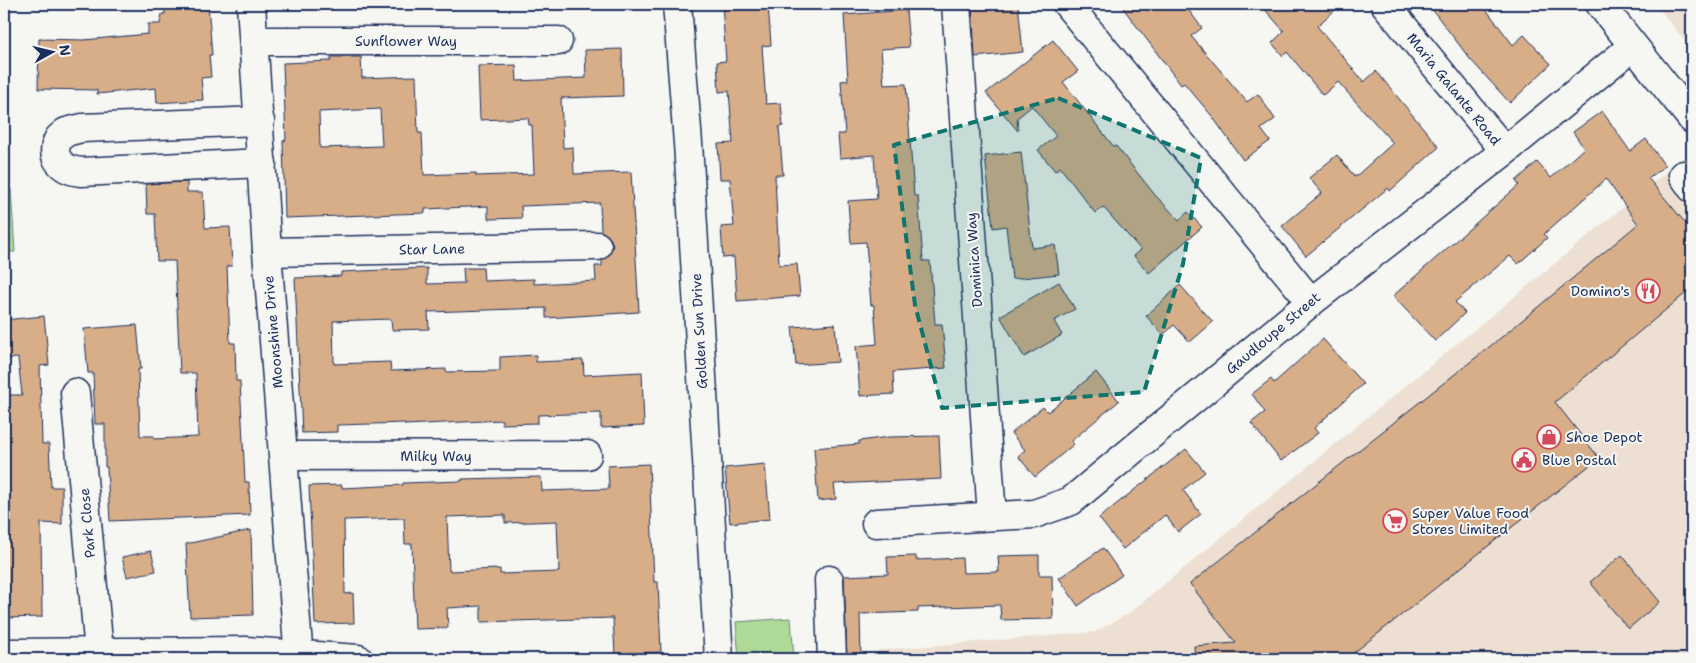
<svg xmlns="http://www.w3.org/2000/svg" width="1696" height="663" font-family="'Shantell Sans',sans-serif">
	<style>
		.built { fill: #ede0d2 }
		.green { fill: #aed997; stroke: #64847a }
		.building { fill: #d8ae89; stroke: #1b2f5e; fill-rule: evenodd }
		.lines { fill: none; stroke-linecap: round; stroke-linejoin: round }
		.minor-casing { stroke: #1b2f5e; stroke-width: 31 }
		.major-casing { stroke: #1b2f5e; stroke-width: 31 }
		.minor { stroke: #f6f6f2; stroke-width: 28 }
		.major { stroke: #f6f6f2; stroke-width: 28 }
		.marked { fill: #0f766e; fill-opacity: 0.2; stroke: #0f766e; stroke-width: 4; stroke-dasharray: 10 6; stroke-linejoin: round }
		.labels { text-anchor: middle; stroke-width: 4; stroke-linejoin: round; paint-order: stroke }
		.street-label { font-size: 14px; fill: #1b2f5e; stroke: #f6f6f2 }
		.poi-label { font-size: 14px; fill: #1b2f5e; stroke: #f6f6f2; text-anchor: start }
	</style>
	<rect width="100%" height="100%" fill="#f6f6f2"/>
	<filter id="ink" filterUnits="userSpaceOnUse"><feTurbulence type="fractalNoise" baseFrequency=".02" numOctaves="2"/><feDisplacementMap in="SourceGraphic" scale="10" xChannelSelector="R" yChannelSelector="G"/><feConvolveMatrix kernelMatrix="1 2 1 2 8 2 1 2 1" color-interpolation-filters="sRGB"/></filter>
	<g filter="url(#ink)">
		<!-- built -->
		<g class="built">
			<polygon points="1655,4 1692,4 1692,50"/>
			<polygon points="1688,154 1692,159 1692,659 878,659 878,650 1095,632 1128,614"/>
		</g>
		<!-- green -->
		<g class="green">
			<polygon points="4,189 11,189 15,252 4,252"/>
			<polygon points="791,618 794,659 739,659 736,622"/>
		</g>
		<!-- building -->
		<g class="building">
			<polygon points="164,4 208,4 212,55 209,55 211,77 201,78 203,100 157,103 156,88 97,94 97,90 38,89 39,39 84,40 148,34 148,24 160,24 162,14 165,14"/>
			<polygon points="722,4 768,4 771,45 762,46 766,104 781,103 783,126 779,127 783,175 775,175 779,265 797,264 800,296 737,301 734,257 723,258 721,227 734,226 730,179 720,179 718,144 733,143 729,91 719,92 717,62 726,61"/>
			<polygon points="972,4 1018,4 1023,52 975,57"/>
			<polygon points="1120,4 1184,4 1202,28 1191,36 1247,102 1258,94 1275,119 1261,129 1270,141 1243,160 1212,116 1184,83 1181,85"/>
			<polygon points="1260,4 1342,4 1317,26 1364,82 1376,71 1439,147 1390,191 1388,188 1306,256 1282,226 1322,193 1309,178 1337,155 1355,177 1393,143 1338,82 1323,95 1287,52 1283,56 1272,43 1284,31"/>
			<polygon points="1428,4 1482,4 1513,45 1524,35 1551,64 1510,103 1470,59"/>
			<polygon points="906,10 909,47 881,49 884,85 906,84 914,196 918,196 923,261 930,261 935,324 942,324 946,368 893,372 894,394 860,396 856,346 877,344 874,305 871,305 866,242 851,243 848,201 877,199 874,155 840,158 838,134 845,134 841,81 848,80 844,15"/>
			<polygon points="1053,40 1078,71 1063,82 1114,147 1116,146 1155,195 1179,220 1188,212 1202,227 1149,273 1134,256 1141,250 1103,207 1095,213 1060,167 1055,171 1038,150 1056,136 1032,106 1017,118 1018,131 986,93"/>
			<path d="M622,49l1,47 -62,2 2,50 10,-1 1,27 57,-2 8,140 -93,6v-10l-118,4 1,17 -37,1 -1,-11 -58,2 1,43 56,-2 1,9 55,-2v3l54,-1v-14l36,-2v7l47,-2 1,15 58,-3 2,54 -43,2v-15l-63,2v8l-36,1v-4l-97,5v-2l-68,2v7l-35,1 -7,-155 46,-2v-4l86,-4v16l37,-1 -1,-15h20l1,13 50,-2v5l62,-3 -1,-15h7v-6l8,-6 3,-9 -3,-7 -9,-7 -1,-28 -79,3 1,12 -34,1v-13l-63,3v4l-140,5 -2,-77 3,-1 -3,-77 48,-2v-4h30l1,21 54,-2 2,57h4l2,42 52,-2v3l58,-2 -2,-49h-3l-1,-7 -48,2 -2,-54 38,-1 1,16 69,-3 -1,-28zM380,109l2,37 -62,2 -1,-36z"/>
			<polygon points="1602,111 1630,151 1646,139 1665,166 1648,178 1692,231 1692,288 1555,402 1599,458 1346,659 1195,659 1194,646 1236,643 1190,584 1503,336 1638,224 1606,179 1544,234 1547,238 1518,264 1510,256 1455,302 1465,313 1435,341 1393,296 1519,185 1516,181 1537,162 1551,178 1584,148 1573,132"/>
			<polygon points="1021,152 1032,248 1055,245 1059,274 1012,279 1006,226 993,228 985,156"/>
			<polygon points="187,182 187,192 203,192 205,228 230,227 232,266 227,266 230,343 235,343 236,381 240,381 245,482 249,482 250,515 110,521 107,467 105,467 105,424 95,424 93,373 88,373 84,329 137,325 141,369 138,369 140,436 154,436 154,439 198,437 196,373 180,373 175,261 157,261 155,214 147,214 146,184"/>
			<polygon points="1059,282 1075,309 1054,321 1062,335 1024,357 1000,316"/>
			<polygon points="1180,285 1213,322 1190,342 1174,325 1163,335 1146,316"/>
			<polygon points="44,316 49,365 40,366 42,444 49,444 51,487 62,487 62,524 41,523 42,617 4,618 4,395 22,395 18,358 4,359 4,320"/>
			<polygon points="835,324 838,362 796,365 792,327"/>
			<polygon points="1323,339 1363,384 1314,428 1318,433 1281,461 1251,423 1265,412 1252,394 1271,379 1274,383"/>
			<polygon points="1096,372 1119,401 1071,441 1074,444 1035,477 1018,456 1025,450 1011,433 1043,407 1048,412"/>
			<polygon points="939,436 941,479 834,484 836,499 818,501 814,448 859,444 859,441 889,437"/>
			<polygon points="1186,449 1205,472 1183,490 1201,514 1178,532 1165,515 1123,549 1099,518"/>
			<path d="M649,464l5,118h4l3,70 -46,2 -2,-36 -132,4v-16l-34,2 1,20 -33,1 -3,-85h-7l-1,-26 -60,2 1,74 8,-1 1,30 -39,1 -6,-138 33,-1v3l61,-3v-2l59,-2v-2l79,-2 1,14 67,-2 -1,-23zM505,515v8l52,-2 2,51 -59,2v-5l-51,2 -2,-54z"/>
			<polygon points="765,464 770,519 730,523 725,468"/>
			<polygon points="251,530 253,615 190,617 186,544"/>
			<polygon points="1103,548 1122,575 1078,606 1059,578"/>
			<polygon points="151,551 156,571 127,577 122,557"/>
			<polygon points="1039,555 1039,575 1052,575 1053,619 1001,620 1000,605 918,608 918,612 860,614 861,659 847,659 844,576 888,574 887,557 916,556 916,560 962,558 963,573 999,572 998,556"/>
			<polygon points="1622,555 1660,602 1628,629 1590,582"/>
		</g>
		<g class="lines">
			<!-- minor casing -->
			<g class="minor-casing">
				<g id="minor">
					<polyline points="251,4 267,252 299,659"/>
					<polyline points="677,4 688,143 719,659"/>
					<polyline points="956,4 992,516"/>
					<polyline points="1067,4 1311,302"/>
					<polyline points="1385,4 1505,151"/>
					<polyline points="254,41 558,41"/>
					<path d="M260,121l-178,7 -16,4 -7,6c-11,19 3,32 22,34l181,-9"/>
					<polyline points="1683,175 1692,188"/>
					<polyline points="267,252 597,246"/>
					<polyline points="75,393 99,652"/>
					<polyline points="284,456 587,455"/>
					<polyline points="876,523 1034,514 1071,501 1311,302 1505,151 1633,46"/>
					<polyline points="829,580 832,659"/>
					<polyline points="4,653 246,651 358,659"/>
				</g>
			</g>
			<!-- major casing -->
			<g class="major-casing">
				<polyline id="major" points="1600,4 1692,119"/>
			</g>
			<!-- minor -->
			<use href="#minor" class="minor"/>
			<!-- major -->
			<use href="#major" class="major"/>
		</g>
	</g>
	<!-- marked area -->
	<path class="marked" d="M1058,98l143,60 -18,106 -39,128 -202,16 -27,-103 -21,-160z"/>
	<!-- icons -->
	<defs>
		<g id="restaurant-ring" transform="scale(1.25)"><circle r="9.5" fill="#f6f6f2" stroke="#d1495b" stroke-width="1.5"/><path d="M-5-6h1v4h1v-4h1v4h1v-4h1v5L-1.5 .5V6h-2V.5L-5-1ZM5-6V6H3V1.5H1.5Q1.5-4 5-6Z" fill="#d1495b"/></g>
		<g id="shop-ring" transform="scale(1.25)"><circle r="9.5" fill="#f6f6f2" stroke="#d1495b" stroke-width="1.5"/><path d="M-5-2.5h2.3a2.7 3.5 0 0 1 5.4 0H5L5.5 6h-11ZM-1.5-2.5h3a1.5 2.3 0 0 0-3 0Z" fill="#d1495b"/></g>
		<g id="civic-ring" transform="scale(1.25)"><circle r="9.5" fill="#f6f6f2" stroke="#d1495b" stroke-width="1.5"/><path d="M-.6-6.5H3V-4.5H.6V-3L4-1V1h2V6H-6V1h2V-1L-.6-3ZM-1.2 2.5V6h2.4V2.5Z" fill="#d1495b"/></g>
		<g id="supermarket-ring" transform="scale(1.25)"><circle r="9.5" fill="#f6f6f2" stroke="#d1495b" stroke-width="1.5"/><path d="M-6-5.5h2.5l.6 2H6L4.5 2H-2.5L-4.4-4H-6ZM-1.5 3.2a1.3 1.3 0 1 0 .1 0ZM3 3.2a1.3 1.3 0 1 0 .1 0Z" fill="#d1495b"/></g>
	</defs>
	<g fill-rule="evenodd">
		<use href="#restaurant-ring" x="1648" y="291"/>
		<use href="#shop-ring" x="1549" y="437"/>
		<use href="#civic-ring" x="1524" y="460"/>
		<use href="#supermarket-ring" x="1395" y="521"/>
	</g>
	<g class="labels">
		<!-- street labels -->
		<g class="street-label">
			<text x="406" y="46">Sunflower Way</text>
			<text transform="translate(1454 89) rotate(51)" y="5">Maria Galante Road</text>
			<text transform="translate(432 249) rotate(-1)" y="5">Star Lane</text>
			<text transform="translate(974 260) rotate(-94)" y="5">Dominica Way</text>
			<text transform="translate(699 331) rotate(-93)" y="5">Golden Sun Drive</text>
			<text transform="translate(273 332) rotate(-95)" y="5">Moonshine Drive</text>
			<text transform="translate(1273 333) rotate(-40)" y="5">Gaudloupe Street</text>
			<text x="436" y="461">Milky Way</text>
			<text transform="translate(87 523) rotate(-95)" y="5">Park Close</text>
		</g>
		<!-- poi labels -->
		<g class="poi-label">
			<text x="1630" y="296" text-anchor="end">Domino's</text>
			<text x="1566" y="442">Shoe Depot</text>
			<text x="1542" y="465">Blue Postal</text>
			<text x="1412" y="518">Super Value Food<tspan x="1412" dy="16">Stores Limited</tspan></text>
		</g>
	</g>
	<!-- margin -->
	<rect width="1696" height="663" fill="none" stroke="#f6f6f2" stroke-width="20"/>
	<rect x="10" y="10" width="1676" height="643" fill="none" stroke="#1b2f5e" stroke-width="2" filter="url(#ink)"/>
	<!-- north arrow -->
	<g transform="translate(52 52) rotate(82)" stroke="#f6f6f2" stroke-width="4" paint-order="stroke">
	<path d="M0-4L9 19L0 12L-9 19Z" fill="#1b2f5e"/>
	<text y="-8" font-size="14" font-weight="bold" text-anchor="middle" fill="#1b2f5e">N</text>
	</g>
</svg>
